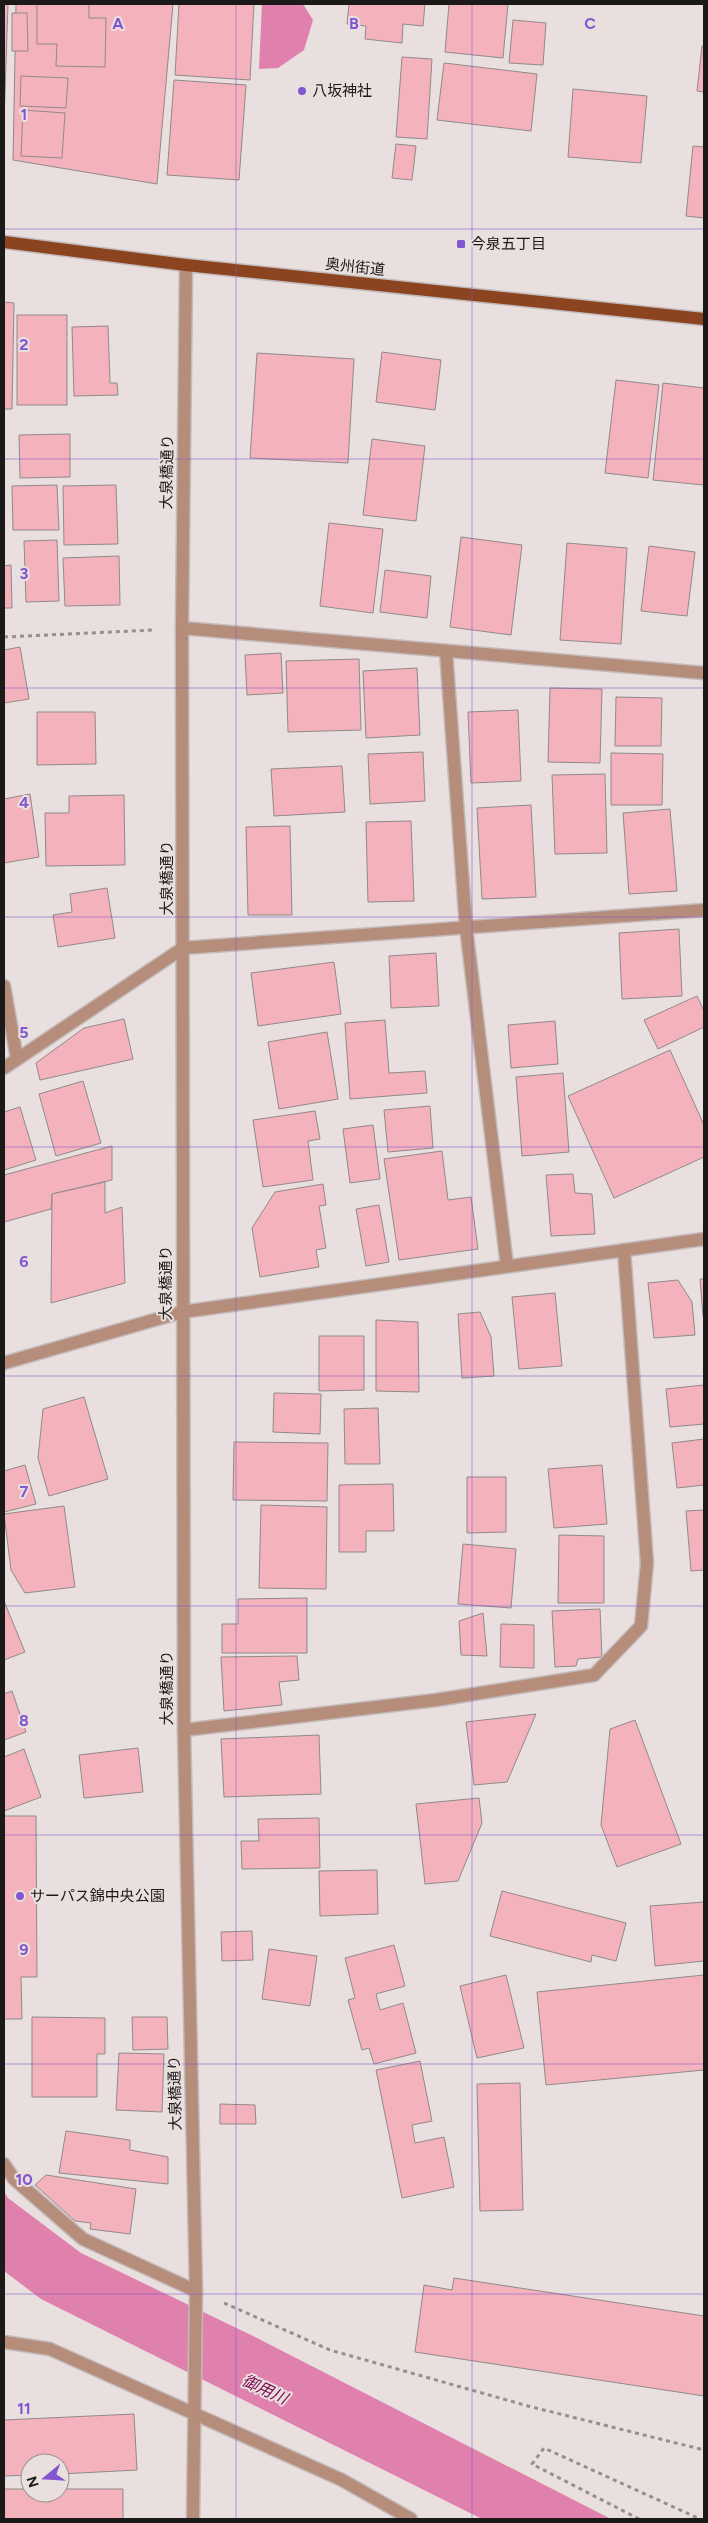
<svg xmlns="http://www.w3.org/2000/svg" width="708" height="2523" font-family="Figtree,'Noto Sans JP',sans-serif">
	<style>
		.water { fill: #e081ad }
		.building { fill: #f4b3bc; stroke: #91898a }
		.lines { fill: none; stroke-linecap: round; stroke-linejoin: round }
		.minor-casing { stroke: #c3bbbb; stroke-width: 15 }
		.major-casing { stroke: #c3bbbb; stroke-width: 15 }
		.path { stroke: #958f8e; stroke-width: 3; stroke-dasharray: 4 4; stroke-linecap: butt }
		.minor { stroke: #b68d7a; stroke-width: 12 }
		.major { stroke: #8b441f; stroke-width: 12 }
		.grid { fill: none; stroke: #8256cf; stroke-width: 1; stroke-opacity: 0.55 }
		.poi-dot { fill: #8256cf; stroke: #e8dfde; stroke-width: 2 }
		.labels { text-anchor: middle; stroke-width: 4; stroke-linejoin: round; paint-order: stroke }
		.poi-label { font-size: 15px; fill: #1c1919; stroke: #e8dfde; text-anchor: start }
		.street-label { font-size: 15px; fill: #1c1919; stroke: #e8dfde }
		.water-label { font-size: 16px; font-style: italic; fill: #7c034e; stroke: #e8dfde }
		.grid-label { font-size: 16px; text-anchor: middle; font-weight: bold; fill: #8256cf; stroke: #e8dfde; stroke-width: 4; stroke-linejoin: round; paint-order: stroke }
	</style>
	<rect width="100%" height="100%" fill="#e8dfde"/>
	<!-- water -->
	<g class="water">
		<polygon points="262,4 303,4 313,20 304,50 278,68 259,69"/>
		<polygon points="4,2192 8,2198 81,2253 251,2335 611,2519 482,2519 41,2299 4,2271"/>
	</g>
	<!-- building -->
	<g class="building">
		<polygon points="4,4 8,4 4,122"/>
		<polygon points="16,4 173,4 157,184 13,160"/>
		<polygon points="37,4 89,4 89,18 106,18 105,67 56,66 57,44 37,44"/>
		<polygon points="179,4 254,4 250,80 175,75"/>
		<polygon points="349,4 425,4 423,26 403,24 402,43 365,39 366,26 347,24"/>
		<polygon points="449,4 508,4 503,58 445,52"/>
		<polygon points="12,13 27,13 28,51 12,51"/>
		<polygon points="513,20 546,23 543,65 509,63"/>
		<polygon points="702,46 704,46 704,92 697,91"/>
		<polygon points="402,57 432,59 427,139 396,137"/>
		<polygon points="444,63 537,74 531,131 437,120"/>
		<polygon points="21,76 68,78 66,108 20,106"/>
		<polygon points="174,80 246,85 239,180 167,175"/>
		<polygon points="573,89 647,96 641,163 568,157"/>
		<polygon points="23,110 65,113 62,158 21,156"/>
		<polygon points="396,144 416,146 412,180 392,178"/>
		<polygon points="693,146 704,147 704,218 686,216"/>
		<polygon points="4,302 14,303 12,409 4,409"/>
		<rect x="17" y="315" width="50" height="90"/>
		<polygon points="108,326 110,383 117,383 118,395 74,396 72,327"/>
		<polygon points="382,352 441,360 435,410 376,402"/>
		<polygon points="257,353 354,359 348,463 250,458"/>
		<polygon points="616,380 659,385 648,478 605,473"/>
		<polygon points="663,383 704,388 704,485 653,480"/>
		<polygon points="70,434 70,477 20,478 19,435"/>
		<polygon points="372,439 425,446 416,521 363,515"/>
		<polygon points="57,485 59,530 13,530 12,486"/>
		<polygon points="116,485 118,544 64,545 63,486"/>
		<polygon points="329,523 383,529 373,613 320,606"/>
		<polygon points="461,537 522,545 511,635 450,627"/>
		<polygon points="57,540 59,601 26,602 24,541"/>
		<polygon points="567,543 627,548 621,644 560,640"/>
		<polygon points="649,546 695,552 687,616 641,611"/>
		<polygon points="119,556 120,605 65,606 63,558"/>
		<polygon points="11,565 12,608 4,608 4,566"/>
		<polygon points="385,570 431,576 427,618 380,612"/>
		<polygon points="20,647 29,699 4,703 4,650"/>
		<polygon points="281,653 283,693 247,695 245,655"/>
		<polygon points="359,659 361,730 288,732 286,661"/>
		<polygon points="417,668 420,735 366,738 363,671"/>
		<polygon points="550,688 602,689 600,763 548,762"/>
		<polygon points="616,697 662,698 661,746 615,746"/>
		<polygon points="518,710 521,781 471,783 468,712"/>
		<polygon points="37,712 95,712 96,764 37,765"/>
		<polygon points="423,752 425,801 370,804 368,754"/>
		<polygon points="611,753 663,754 662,805 611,805"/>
		<polygon points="342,766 345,812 274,816 271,769"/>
		<polygon points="605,774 607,853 555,854 552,775"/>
		<polygon points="30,794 39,857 4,863 4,799"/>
		<polygon points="124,795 125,865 46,866 45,813 69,813 69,796"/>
		<polygon points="531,805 536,897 482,899 477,808"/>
		<polygon points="670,809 677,891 629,894 623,813"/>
		<polygon points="411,821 414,901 368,902 366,822"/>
		<polygon points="290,826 292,915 248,915 246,827"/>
		<polygon points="107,888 115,938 58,947 53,915 72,912 70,894"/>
		<polygon points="679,929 682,996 622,999 619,933"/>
		<polygon points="436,953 439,1006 391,1008 389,956"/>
		<polygon points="334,962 341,1014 258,1026 251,973"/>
		<polygon points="697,996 704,1011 704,1027 658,1049 644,1020"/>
		<polygon points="124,1019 133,1059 40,1080 36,1063 84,1028"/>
		<polygon points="385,1020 389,1073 425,1071 427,1093 350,1099 345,1023"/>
		<polygon points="555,1021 558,1064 511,1068 508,1025"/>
		<polygon points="327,1032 338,1099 279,1109 268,1042"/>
		<polygon points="670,1050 704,1125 704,1157 614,1198 568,1096"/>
		<polygon points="563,1073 569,1152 522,1156 516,1077"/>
		<polygon points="83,1081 101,1143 56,1156 39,1094"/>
		<polygon points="430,1106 433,1148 388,1152 384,1110"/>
		<polygon points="20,1107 36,1160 4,1170 4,1112"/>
		<polygon points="315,1111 320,1139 308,1141 313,1180 263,1187 253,1120"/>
		<polygon points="373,1125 380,1179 350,1183 343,1129"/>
		<polygon points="112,1146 112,1180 52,1194 51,1209 4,1222 4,1175"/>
		<polygon points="442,1151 448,1200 471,1197 478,1249 399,1260 384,1159"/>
		<polygon points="573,1174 575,1193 592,1194 595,1234 551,1236 546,1175"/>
		<polygon points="105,1182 105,1213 122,1207 125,1283 51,1303 52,1194"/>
		<polygon points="323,1184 326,1205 319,1206 326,1248 316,1250 319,1267 260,1277 252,1228 275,1192"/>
		<polygon points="379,1205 389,1262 366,1266 356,1209"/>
		<polygon points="700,1279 704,1279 704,1316 703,1316"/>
		<polygon points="678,1280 692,1302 695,1335 654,1338 648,1283"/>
		<polygon points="555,1293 562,1366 519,1369 512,1297"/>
		<polygon points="480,1312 491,1337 494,1376 462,1378 458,1314"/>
		<polygon points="376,1320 418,1322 419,1392 376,1391"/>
		<polygon points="319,1336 364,1336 364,1390 319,1391"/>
		<polygon points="704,1385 704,1424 670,1427 666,1389"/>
		<polygon points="274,1393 321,1394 320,1434 273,1432"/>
		<polygon points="84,1397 108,1479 49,1496 38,1458 43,1409"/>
		<polygon points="378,1408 380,1464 345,1464 344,1409"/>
		<polygon points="704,1439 704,1485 677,1488 672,1443"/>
		<polygon points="234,1442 328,1443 327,1501 233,1500"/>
		<polygon points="25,1465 36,1504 4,1512 4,1471"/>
		<polygon points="602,1465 607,1524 554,1528 548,1469"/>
		<polygon points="467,1477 506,1477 506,1532 467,1533"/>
		<polygon points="393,1484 394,1531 366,1531 366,1552 339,1552 339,1485"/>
		<polygon points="261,1505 327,1507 326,1589 259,1588"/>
		<polygon points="64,1506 75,1587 25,1593 11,1570 4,1514"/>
		<polygon points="704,1510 704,1570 691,1571 686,1511"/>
		<polygon points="559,1535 604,1536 604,1603 558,1603"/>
		<polygon points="463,1544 516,1549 511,1608 458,1604"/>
		<polygon points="307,1598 307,1653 222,1653 222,1624 238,1624 238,1599"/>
		<polygon points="4,1601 25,1652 4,1660"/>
		<polygon points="600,1609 602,1657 578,1659 576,1666 555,1667 552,1611"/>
		<polygon points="483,1613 487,1656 461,1655 459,1621"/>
		<polygon points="501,1624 534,1625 534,1668 500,1667"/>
		<polygon points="297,1656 299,1680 279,1682 282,1705 224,1711 221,1657"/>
		<polygon points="12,1691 26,1732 4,1740 4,1694"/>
		<polygon points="536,1714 507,1782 474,1785 466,1722"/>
		<polygon points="635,1720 681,1844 617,1867 601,1825 610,1729"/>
		<polygon points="319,1735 321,1794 224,1797 221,1739"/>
		<polygon points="138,1748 143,1792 84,1798 79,1755"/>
		<polygon points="24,1749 41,1797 4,1811 4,1757"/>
		<polygon points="479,1798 482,1823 458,1881 425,1884 416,1804"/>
		<polygon points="4,1816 36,1816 37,1977 21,1977 22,2019 4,2019"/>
		<polygon points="319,1818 320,1868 242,1869 241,1841 259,1841 258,1819"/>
		<polygon points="377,1870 378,1914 320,1916 319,1871"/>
		<polygon points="502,1891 626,1923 616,1961 592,1955 591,1962 490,1936"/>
		<polygon points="704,1902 704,1961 655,1966 650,1906"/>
		<polygon points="252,1931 253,1960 222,1961 221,1932"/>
		<polygon points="394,1945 405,1986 376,1994 380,2010 403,2003 416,2053 374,2064 369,2048 362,2050 348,2000 355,1998 345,1958"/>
		<polygon points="269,1949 317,1956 310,2006 262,1999"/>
		<polygon points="506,1975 524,2048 477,2058 460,1986"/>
		<polygon points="704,1975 704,2070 546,2085 537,1992"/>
		<polygon points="32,2017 105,2018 105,2054 97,2054 97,2097 32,2097"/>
		<polygon points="132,2017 167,2017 168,2049 133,2050"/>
		<polygon points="119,2053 164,2054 162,2112 116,2110"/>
		<polygon points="420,2061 432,2121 412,2125 415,2143 444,2137 454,2187 402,2198 376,2070"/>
		<polygon points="520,2083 523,2210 480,2211 477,2084"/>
		<polygon points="220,2104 255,2105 256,2124 220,2124"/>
		<polygon points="66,2131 130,2140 130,2150 168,2157 168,2184 59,2173"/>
		<polygon points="46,2175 136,2189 130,2234 90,2229 91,2223 75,2221 35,2185"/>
		<polygon points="454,2278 704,2316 704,2396 415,2352 424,2285 452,2290"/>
		<polygon points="134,2414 137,2470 60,2474 60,2463 30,2463 30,2475 4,2476 4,2420"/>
		<polygon points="4,2489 30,2489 30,2493 60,2493 60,2489 123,2489 123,2519 4,2519"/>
	</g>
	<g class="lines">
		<!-- minor casing -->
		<g class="minor-casing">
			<g id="minor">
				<polyline points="186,265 182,628 184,1730 196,2291 193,2519"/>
				<polyline points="182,628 704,673"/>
				<polyline points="446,651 466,927 507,1266"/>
				<polyline points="4,986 17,1059"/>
				<polyline points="4,1068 183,948 704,910"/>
				<polyline points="4,1363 182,1312 704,1239"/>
				<polyline points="184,1730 436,1700 594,1675 641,1626 647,1563 624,1250"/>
				<polyline points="4,2164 14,2179 83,2239 196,2291"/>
				<polyline points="4,2342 50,2349 342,2480 411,2519"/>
			</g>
		</g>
		<!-- major casing -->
		<g class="major-casing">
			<polyline id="major" points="4,242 186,265 704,319"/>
		</g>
		<!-- path -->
		<g class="path">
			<polyline points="4,637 154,630"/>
			<polyline points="224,2303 330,2350 528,2406 704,2450"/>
			<polyline points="639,2519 532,2464 544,2448 700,2519"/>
		</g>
		<!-- minor -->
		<use href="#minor" class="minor"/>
		<!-- major -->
		<use href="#major" class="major"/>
	</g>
	<!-- grid -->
	<path class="grid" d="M236,4v2515M472,4v2515M4,229h700M4,459h700M4,688h700M4,917h700M4,1147h700M4,1376h700M4,1606h700M4,1835h700M4,2064h700M4,2294h700"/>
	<!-- markers -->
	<g class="poi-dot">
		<circle cx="302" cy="91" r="5"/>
		<rect x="456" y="239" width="10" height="10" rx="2.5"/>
		<circle cx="20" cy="1896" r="5"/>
	</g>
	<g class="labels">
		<!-- poi labels -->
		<g class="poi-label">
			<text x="312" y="96">八坂神社</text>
			<text x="471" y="249">今泉五丁目</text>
			<text x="30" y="1901">サーパス錦中央公園</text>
		</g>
		<!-- street labels -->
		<g class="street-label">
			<text transform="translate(355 267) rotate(6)" y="5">奥州街道</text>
			<text transform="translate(167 472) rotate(-89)" y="5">大泉橋通り</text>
			<text transform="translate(167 878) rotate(-90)" y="5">大泉橋通り</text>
			<text transform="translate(166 1283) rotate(-90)" y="5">大泉橋通り</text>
			<text transform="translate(167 1688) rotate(-90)" y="5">大泉橋通り</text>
			<text transform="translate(175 2093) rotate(-91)" y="5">大泉橋通り</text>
		</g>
		<!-- water labels -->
		<g class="water-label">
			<text transform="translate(265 2389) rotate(25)" y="6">御用川</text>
		</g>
	</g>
	<g class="grid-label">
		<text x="118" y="29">A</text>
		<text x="354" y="29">B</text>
		<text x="590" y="29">C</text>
		<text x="24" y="120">1</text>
		<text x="24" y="350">2</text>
		<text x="24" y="579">3</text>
		<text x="24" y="808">4</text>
		<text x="24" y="1038">5</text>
		<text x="24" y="1267">6</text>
		<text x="24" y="1497">7</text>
		<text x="24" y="1726">8</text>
		<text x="24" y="1955">9</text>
		<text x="24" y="2185">10</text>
		<text x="24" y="2414">11</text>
	</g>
	<!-- border -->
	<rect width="708" height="2523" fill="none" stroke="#1c1919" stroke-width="10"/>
	<!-- north arrow -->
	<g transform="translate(45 2478) rotate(252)"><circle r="24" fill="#e8dfde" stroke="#96908f"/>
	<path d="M0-4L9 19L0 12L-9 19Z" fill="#8256cf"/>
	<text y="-8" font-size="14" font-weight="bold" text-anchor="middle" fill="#1c1919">N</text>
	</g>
</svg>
